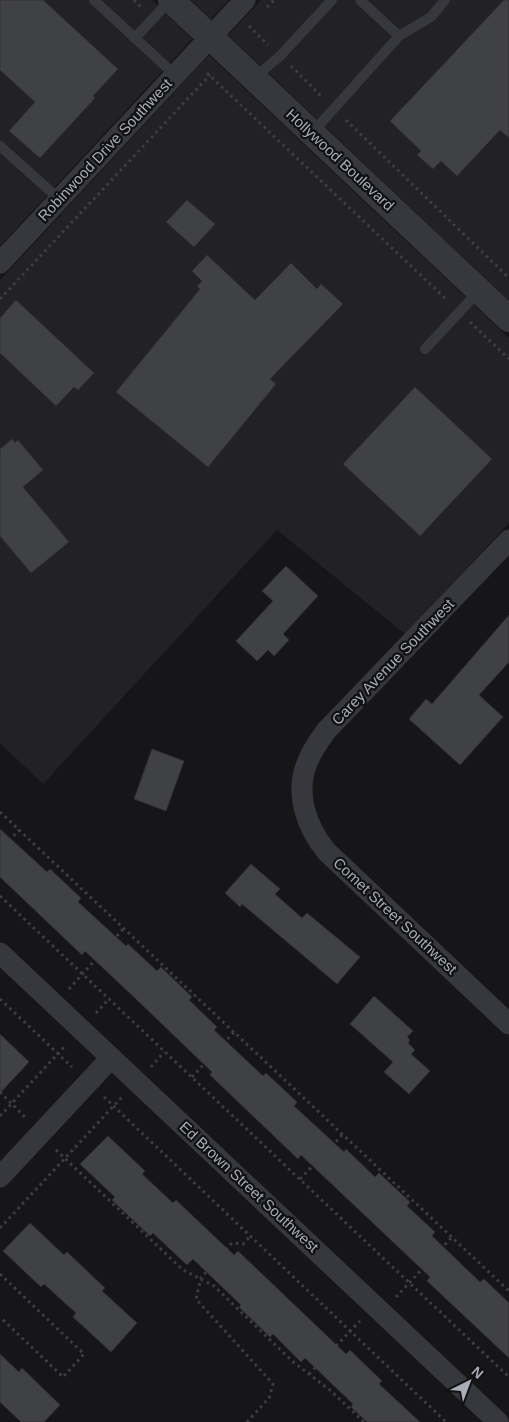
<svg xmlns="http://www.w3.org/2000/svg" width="509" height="1422" font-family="Helvetica,sans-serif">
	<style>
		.built { fill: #222225 }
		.building { fill: #404145; stroke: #303034 }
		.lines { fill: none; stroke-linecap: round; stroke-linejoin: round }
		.path { stroke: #3d3f44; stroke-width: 3; stroke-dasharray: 2.5 4; stroke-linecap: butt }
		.service { stroke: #37383d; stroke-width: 10 }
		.minor { stroke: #37383d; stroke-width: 21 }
		.tertiary { stroke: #37383d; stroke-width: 26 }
		.labels { text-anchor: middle; stroke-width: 4.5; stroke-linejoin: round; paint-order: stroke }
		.street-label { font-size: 15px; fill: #a8adb8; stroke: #111113 }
	</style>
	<rect width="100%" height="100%" fill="#161618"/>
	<!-- built -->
	<g class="built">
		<polygon points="0,0 152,0 192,39 0,246"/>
		<polygon points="191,0 229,0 211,19"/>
		<polygon points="261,0 509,0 509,301 228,35"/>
		<polygon points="209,55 509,338 509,523 405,634 277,530 43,784 0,743 0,280"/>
	</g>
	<!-- building -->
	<g class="building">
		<polygon points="0,0 43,0 118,69 93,96 95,98 40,158 9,131 35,102 0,70"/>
		<polygon points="504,0 509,0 509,138 500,130 457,176 441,161 433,169 417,155 421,151 390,121"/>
		<polygon points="187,200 215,224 194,247 166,222"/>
		<polygon points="207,255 255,300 291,263 317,289 321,284 343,304 270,379 276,384 208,467 116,392 200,289 197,286 202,281 192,271"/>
		<polygon points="16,300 94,373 78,390 74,387 56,406 0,353 0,318"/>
		<polygon points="415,387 492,459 420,536 343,464"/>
		<polygon points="12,439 15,443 18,440 43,470 23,487 69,542 31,573 0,536 0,449"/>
		<polygon points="286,566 318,596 283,634 289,640 274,656 268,650 257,661 236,641 273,601 262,591"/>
		<polygon points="509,615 509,662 479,695 503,717 460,765 409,719 426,699 432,704"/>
		<polygon points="152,749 184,761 166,811 134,799"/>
		<polygon points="0,829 47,872 50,869 81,898 78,902 126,946 128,944 157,971 161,967 192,997 189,1000 217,1027 214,1030 263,1076 266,1073 297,1102 294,1106 344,1152 346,1149 375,1177 379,1173 410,1202 407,1206 435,1232 432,1236 480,1282 484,1279 509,1303 509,1358 427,1281 430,1277 355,1206 301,1155 298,1159 210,1075 212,1072 137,1000 85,951 82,955 0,877"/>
		<polygon points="251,864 280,889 275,894 302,918 307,913 360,957 337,984 242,904 240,907 225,893"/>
		<polygon points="374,996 413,1031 407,1037 410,1040 408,1043 415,1050 411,1054 430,1071 409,1094 384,1072 393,1062 350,1024"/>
		<polygon points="0,1034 29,1062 0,1093"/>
		<polygon points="108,1136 145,1171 142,1174 173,1203 176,1200 234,1255 238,1251 346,1354 350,1350 382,1381 379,1384 420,1422 367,1422 351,1407 353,1404 305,1358 301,1362 273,1334 270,1337 239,1307 241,1305 193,1259 187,1265 153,1233 150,1236 112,1200 115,1197 80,1164"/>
		<polygon points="30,1223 64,1255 67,1252 105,1288 102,1291 137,1323 111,1352 73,1317 76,1313 44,1284 41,1287 3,1251"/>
		<polygon points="0,1354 19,1372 22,1368 60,1405 44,1422 21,1422 0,1402"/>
	</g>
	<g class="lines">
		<!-- path -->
		<g class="path">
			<polyline points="134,0 141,7"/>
			<polyline points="267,7 274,0"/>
			<polyline points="249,26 268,45"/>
			<polyline points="291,66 322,97"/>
			<polyline points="207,73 448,301"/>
			<polyline points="346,120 509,278"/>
			<polyline points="0,299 210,75"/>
			<polyline points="470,322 509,359"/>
			<polyline points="0,812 509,1291"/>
			<polyline points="0,850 19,830"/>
			<polyline points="0,896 509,1377"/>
			<polyline points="69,989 124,928"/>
			<polyline points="0,999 72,1067"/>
			<polyline points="96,1013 109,999"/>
			<polyline points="151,1067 164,1052"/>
			<polyline points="192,1077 234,1032"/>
			<polyline points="0,1092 26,1118"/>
			<polyline points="104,1097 446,1422"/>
			<polyline points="0,1116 66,1045"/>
			<polyline points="56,1150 183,1270 214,1286 292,1361 331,1391 364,1422"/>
			<polyline points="300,1179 343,1134"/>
			<polyline points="0,1228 122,1097"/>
			<polyline points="0,1274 84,1354 63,1377 0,1317"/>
			<polyline points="396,1297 452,1237"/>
			<polyline points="309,1374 360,1321"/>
			<polyline points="247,1422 269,1398 273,1384 196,1299 201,1278 232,1243 243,1244 251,1235"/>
		</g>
		<!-- service -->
		<g class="service">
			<polyline points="94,0 175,75"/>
			<polyline points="399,36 431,17 445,0"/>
			<polyline points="135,38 170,0"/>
			<polyline points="254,78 280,56 332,0"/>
			<polyline points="313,132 399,36 360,0"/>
			<polyline points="0,146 59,199"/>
			<polyline points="425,349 479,291"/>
		</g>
		<!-- minor -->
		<g class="minor">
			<polyline points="0,263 245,0"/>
			<path d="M509,540l-183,191c-7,10 -14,19 -18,30 -14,31 -2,66 19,91l182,172"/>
			<polyline points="0,953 498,1422"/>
			<polyline points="0,1177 111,1058"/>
		</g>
		<!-- tertiary -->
		<polyline class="tertiary" points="171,0 509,319"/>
	</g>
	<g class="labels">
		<!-- street labels -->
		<g class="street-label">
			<text transform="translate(105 150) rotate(-47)" y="5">Robinwood Drive Southwest</text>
			<text transform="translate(340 160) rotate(43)" y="5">Hollywood Boulevard</text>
			<text transform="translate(393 662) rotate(-46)" y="5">Carey Avenue Southwest</text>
			<text transform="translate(395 916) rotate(43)" y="5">Comet Street Southwest</text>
			<text transform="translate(249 1187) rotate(43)" y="5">Ed Brown Street Southwest</text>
		</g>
	</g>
	<!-- north arrow -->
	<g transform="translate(469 1382) rotate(42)" stroke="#111113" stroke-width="4" paint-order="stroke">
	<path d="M0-4L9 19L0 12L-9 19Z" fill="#a8adb8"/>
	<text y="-8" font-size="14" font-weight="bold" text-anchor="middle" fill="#a8adb8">N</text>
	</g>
</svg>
